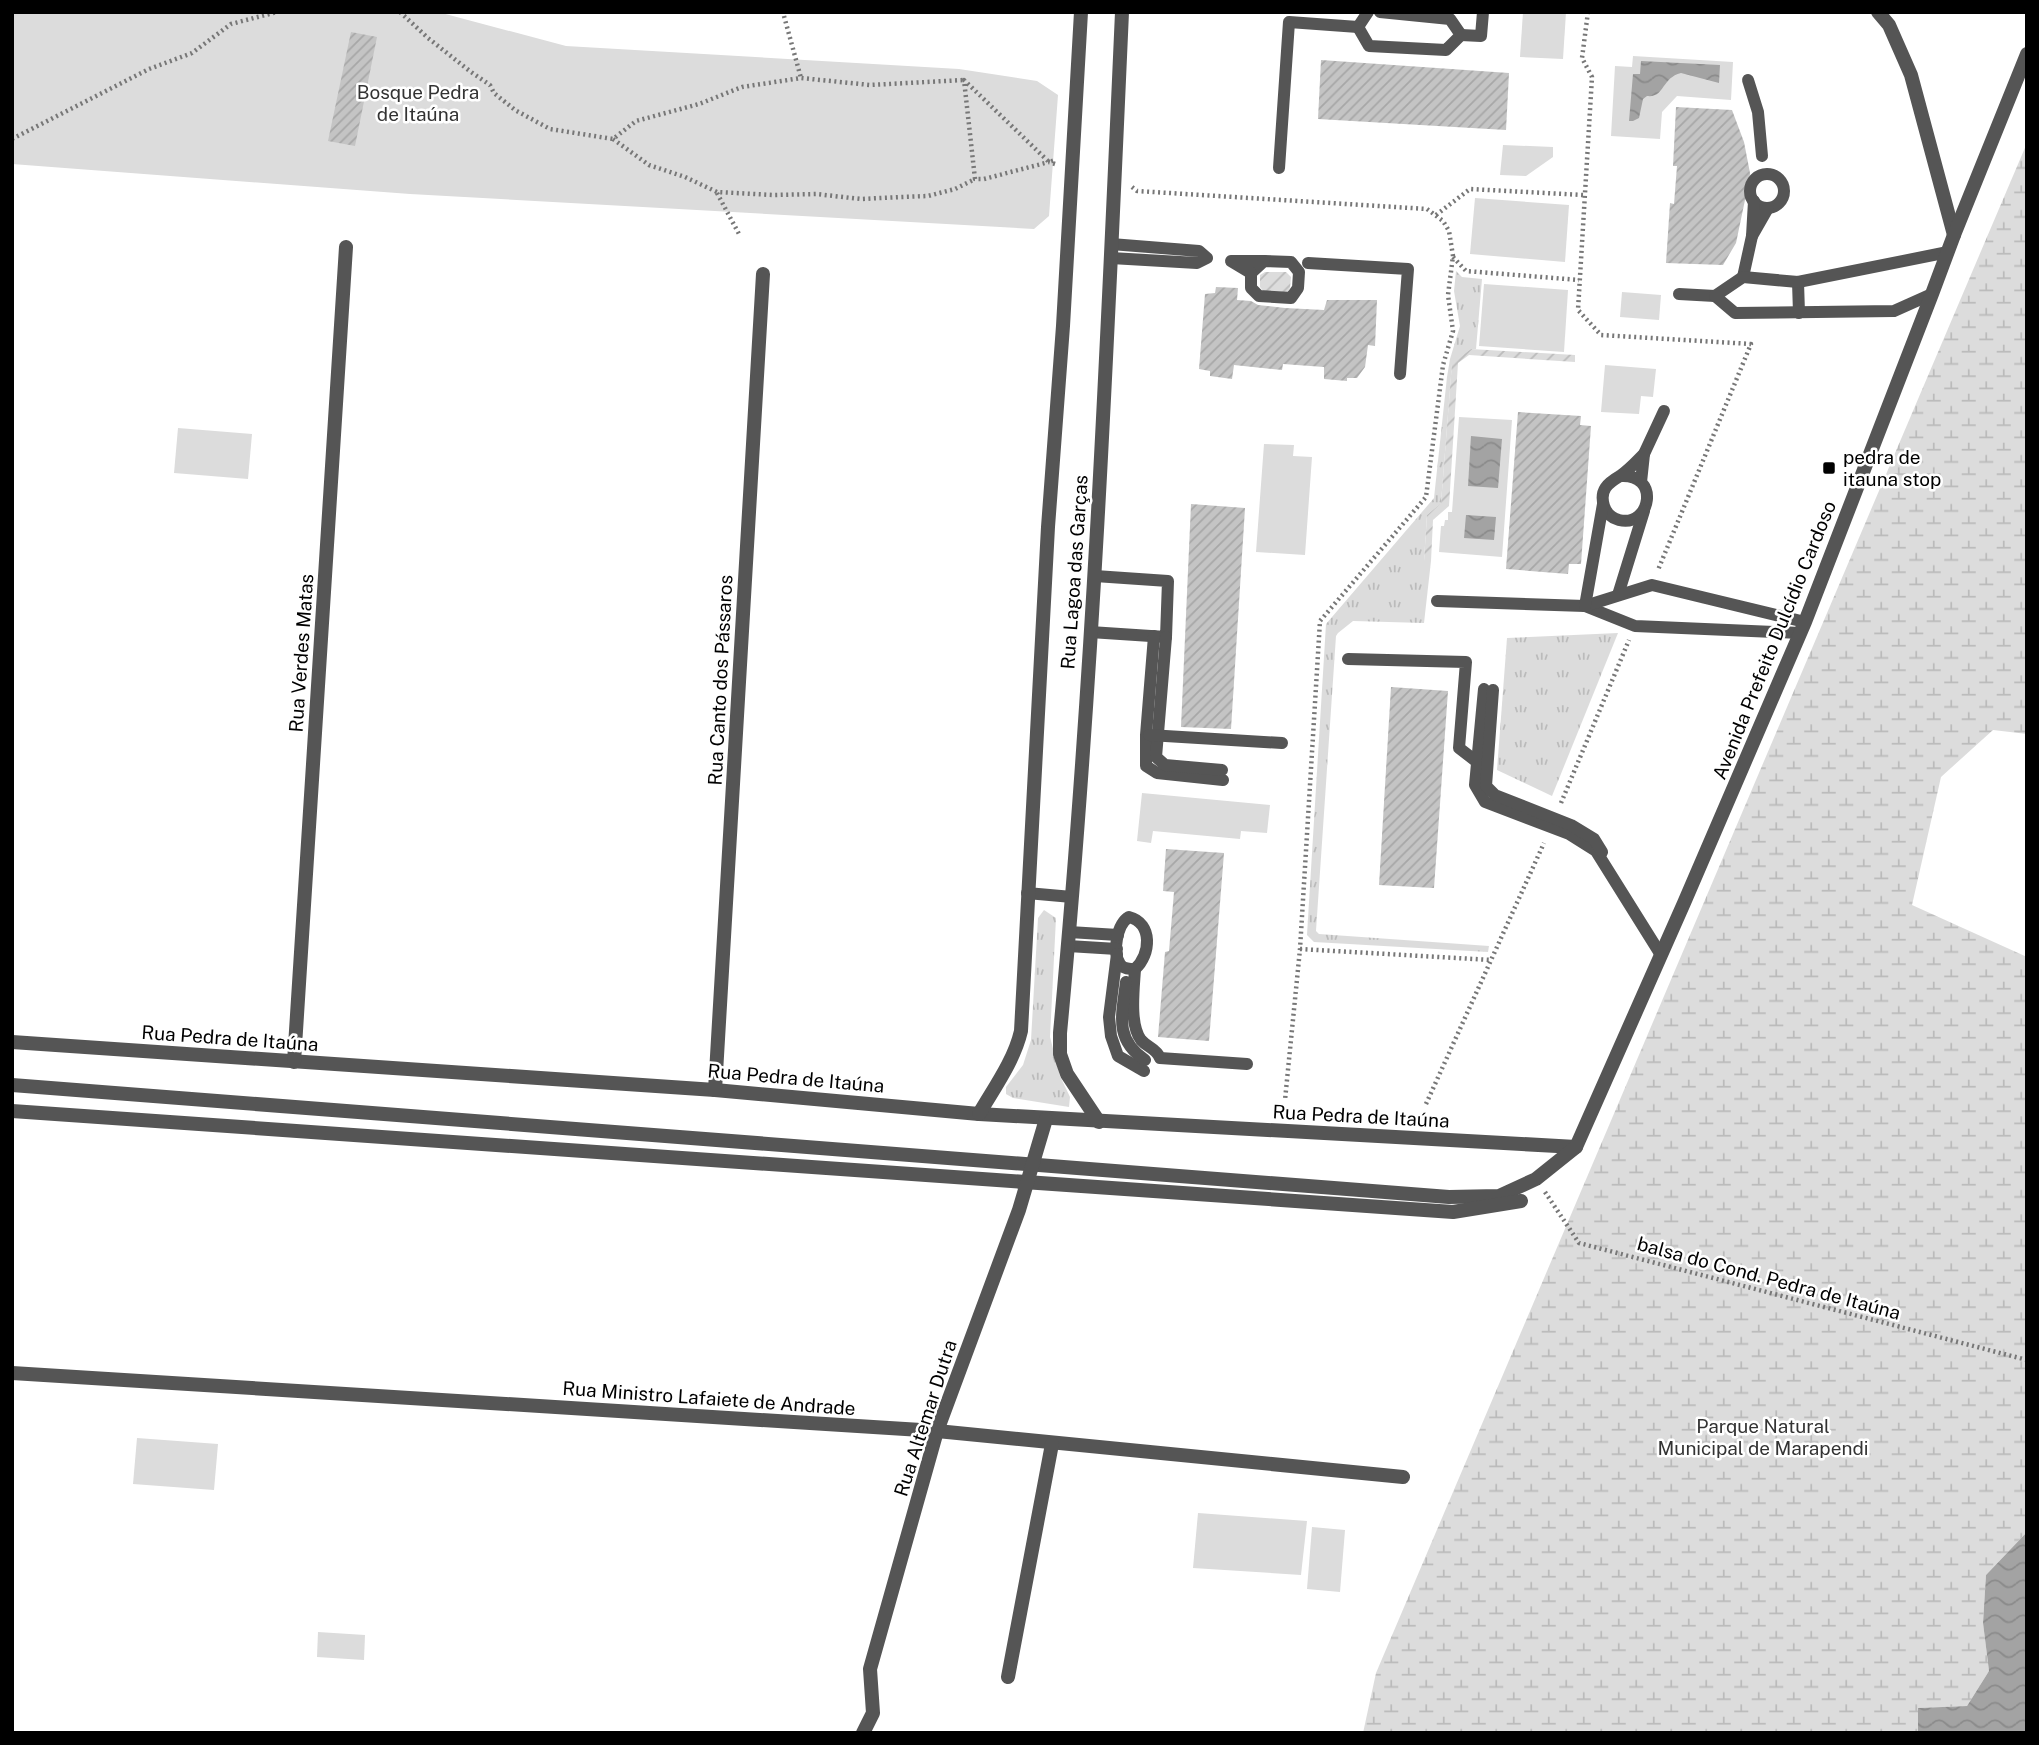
<svg xmlns="http://www.w3.org/2000/svg" width="2039" height="1745" font-family="'Public Sans',sans-serif">
	<style>
		.grass { fill: url(#grass-tufts) }
		.wetland { fill: url(#wetland-marsh) }
		.park { fill: #dcdcdc }
		.garden { fill: url(#garden-furrows) }
		.water { fill: url(#water-waves) }
		.building { fill: url(#building-hatch) }
		.lines { fill: none; stroke-linecap: round; stroke-linejoin: round }
		.path { stroke: #777; stroke-width: 4.5; stroke-dasharray: 2 3.5; stroke-linecap: butt }
		.lane { stroke: #555; stroke-width: 12 }
		.street { stroke: #555; stroke-width: 14 }
		.poi-dot { fill: #000; stroke: #fff; stroke-width: 2.5 }
		.labels { text-anchor: middle; stroke-width: 5; stroke-linejoin: round; paint-order: stroke }
		.park-label { font-size: 19px; fill: #333; stroke: #fff }
		.poi-label { font-size: 19px; fill: #000; stroke: #fff; text-anchor: start }
		.street-label { font-size: 19px; fill: #000; stroke: #fff }
	</style>
	<defs>
		<pattern id="grass-tufts" width="24" height="20" patternUnits="userSpaceOnUse" patternTransform="scale(1.75)"><rect width="24" height="20" fill="#dcdcdc"/><path d="M3 7l-1-3M5 7V3M7 7l1-3M15 17l-1-3M17 17v-4M19 17l1-3" fill="none" stroke="#bbb"/></pattern>
		<pattern id="wetland-marsh" width="20" height="14" patternUnits="userSpaceOnUse" patternTransform="scale(1.75)"><rect width="20" height="14" fill="#dcdcdc"/><path d="M1 5h8M5 5V1M11 12h8M15 12V8" fill="none" stroke="#bbb"/></pattern>
		<pattern id="garden-furrows" width="10" height="10" patternUnits="userSpaceOnUse" patternTransform="scale(1.75)"><rect width="10" height="10" fill="#dcdcdc"/><path d="M-1 1l2-2M0 10L10 0M9 11l2-2" fill="none" stroke="#bbb"/></pattern>
		<pattern id="water-waves" width="16" height="10" patternUnits="userSpaceOnUse" patternTransform="scale(1.75)"><rect width="16" height="10" fill="#a3a3a3"/><path d="M0 5q4-4 8 0t8 0" fill="none" stroke="#8b8b8b"/></pattern>
		<pattern id="building-hatch" width="6" height="6" patternUnits="userSpaceOnUse" patternTransform="scale(1.75)"><rect width="6" height="6" fill="#c4c4c4"/><path d="M-1 1l2-2M0 6l6-6M5 7l2-2" fill="none" stroke="#a7a7a7"/></pattern>
	</defs>
	<rect width="100%" height="100%" fill="#fff"/>
	<!-- grass -->
	<g class="grass">
		<polygon points="1456,271 1462,277 1482,279 1476,349 1471,349 1452,364 1441,503 1427,515 1424,561 1431,561 1424,623 1353,621 1338,633 1336,636 1316,931 1319,934 1489,946 1488,952 1314,942 1307,935 1326,624 1434,498 1447,377 1450,359 1460,326 1454,291"/>
		<polygon points="1618,633 1552,796 1497,770 1507,638"/>
		<polygon points="1044,910 1056,918 1050,1037 1060,1076 1070,1097 1069,1107 1013,1098 1006,1094 1006,1087 1023,1065 1031,1040 1038,918"/>
	</g>
	<!-- wetland -->
	<polygon class="wetland" points="2027,143 2027,734 1993,730 1941,777 1912,905 2027,957 2027,1532 1986,1575 1983,1623 1989,1671 1967,1706 1918,1708 1918,1733 1363,1733 1376,1673"/>
	<!-- park -->
	<g class="park">
		<polygon points="12,12 438,12 566,46 959,69 1037,81 1058,95 1049,216 1034,229 410,194 12,164"/>
		<polygon points="1523,12 1566,12 1563,59 1520,57"/>
		<polygon points="1633,56 1733,62 1731,100 1677,96 1662,112 1660,139 1611,136 1615,66 1632,67"/>
		<polygon points="1503,145 1553,147 1553,157 1526,176 1500,175"/>
		<polygon points="1475,198 1569,205 1565,262 1470,254"/>
		<polygon points="1484,284 1568,290 1564,352 1479,346"/>
		<polygon points="1622,292 1661,295 1659,320 1620,317"/>
		<polygon points="1605,365 1656,369 1653,397 1641,396 1639,414 1601,412"/>
		<polygon points="1459,417 1512,420 1502,557 1439,552 1441,526 1444,526 1445,520 1448,520 1448,512 1452,512"/>
		<polygon points="178,428 252,434 248,479 174,473"/>
		<polygon points="1264,444 1294,445 1293,456 1312,457 1305,555 1256,552"/>
		<polygon points="1142,793 1270,805 1267,833 1241,831 1240,839 1153,831 1151,843 1137,841"/>
		<polygon points="137,1438 218,1444 214,1490 133,1484"/>
		<polygon points="1198,1513 1307,1521 1301,1575 1193,1568"/>
		<polygon points="1312,1527 1345,1530 1340,1592 1307,1589"/>
		<polygon points="318,1632 365,1635 364,1660 317,1657"/>
	</g>
	<!-- garden -->
	<g class="garden">
		<polygon points="1265,272 1286,272 1291,277 1290,288 1288,293 1263,291 1260,287 1260,275"/>
		<polygon points="1471,349 1575,355 1575,362 1469,355 1458,363 1449,506 1433,520 1431,561 1424,561 1427,515 1441,503 1452,363"/>
	</g>
	<!-- water -->
	<g class="water">
		<path d="M1641,61l79,4 -1,18 -38,-10c-20,5 -16,25 -34,23l-4,3 -4,19 -6,3h-4l4,-47h7z"/>
		<polygon points="1471,436 1502,439 1498,488 1468,486"/>
		<polygon points="1466,515 1496,517 1494,540 1464,538"/>
		<polygon points="2027,1532 2027,1733 1918,1733 1918,1708 1967,1706 1989,1671 1983,1623 1986,1575"/>
	</g>
	<!-- building -->
	<g class="building">
		<polygon points="351,32 377,37 355,146 328,141"/>
		<polygon points="1321,60 1509,73 1506,130 1318,119"/>
		<polygon points="1676,107 1732,110 1744,142 1750,173 1749,194 1745,200 1736,243 1723,265 1666,263 1670,203 1674,204 1677,166 1673,166"/>
		<polygon points="1216,287 1238,288 1237,300 1251,301 1258,305 1285,308 1324,310 1327,300 1377,300 1375,346 1368,345 1365,367 1357,378 1347,378 1347,381 1324,379 1324,367 1283,364 1282,370 1234,365 1232,379 1210,376 1210,371 1199,369 1205,294 1215,293"/>
		<polygon points="1518,412 1581,416 1580,425 1591,426 1581,564 1569,564 1568,574 1506,569"/>
		<polygon points="1191,504 1245,508 1231,729 1181,727"/>
		<polygon points="1391,687 1448,691 1434,888 1379,885"/>
		<polygon points="1166,849 1224,853 1209,1041 1158,1037 1165,952 1169,951 1174,892 1163,891"/>
	</g>
	<g class="lines">
		<!-- path -->
		<g class="path">
			<polyline points="400,12 428,38 471,72 490,85 494,93 515,110 550,129 613,139 636,121 699,104 742,87 801,78 870,85 964,80"/>
			<polyline points="1588,12 1582,58 1592,77 1578,310 1601,335 1751,344 1658,570"/>
			<polyline points="784,16 801,78"/>
			<polyline points="12,139 149,69 192,53 231,24 277,12"/>
			<polyline points="613,139 649,165 685,177 717,192 773,195 816,194 861,199 901,197 928,196 955,189 975,179"/>
			<polyline points="1055,164 1049,162 984,179 975,179 964,80 1049,162 1055,160"/>
			<polyline points="1132,187 1137,191 1427,209 1443,221 1449,231 1453,256 1448,295 1453,331 1443,365 1426,497 1320,621 1300,949 1285,1100"/>
			<polyline points="717,193 739,234"/>
			<polyline points="1436,215 1470,189 1583,195"/>
			<polyline points="1453,257 1466,271 1579,280"/>
			<polyline points="1561,803 1629,640"/>
			<polyline points="1300,949 1491,960"/>
			<polyline points="1426,1104 1544,843"/>
			<polyline points="1545,1192 1579,1243 2027,1360"/>
		</g>
		<!-- lane -->
		<g class="lane">
			<polyline points="1358,27 1369,46 1446,50 1461,35 1450,19 1380,12"/>
			<polyline points="1358,27 1368,12"/>
			<polyline points="1461,35 1481,36 1483,12"/>
			<polyline points="1748,80 1758,112 1762,156"/>
			<polyline points="1279,168 1289,22 1358,27"/>
			<circle cx="1767" cy="191" r="17"/>
			<polyline points="1754,201 1752,236 1768,208"/>
			<polyline points="1111,258 1197,263 1207,258 1199,251 1111,244"/>
			<polygon points="1264,261 1291,262 1299,272 1298,288 1291,298 1259,296 1251,288 1251,273"/>
			<polyline points="1308,263 1408,269 1400,374"/>
			<polyline points="1251,273 1231,261 1264,261"/>
			<polyline points="1743,277 1752,236"/>
			<polyline points="1798,282 1799,313"/>
			<polyline points="1679,294 1715,296"/>
			<polyline points="1932,294 1894,311 1735,313 1715,296 1743,277 1798,282 1948,252"/>
			<polyline points="1644,454 1664,411"/>
			<path d="M1620,476c41,-3 31,52 -1,44 -7,-2 -13,-7 -15,-14 -5,-16 4,-23 16,-30 9,-6 17,-15 24,-22l-3,28"/>
			<polyline points="1618,595 1644,511"/>
			<polyline points="1437,601 1585,606 1635,626 1800,633"/>
			<polyline points="1585,606 1652,585 1805,622"/>
			<polyline points="1585,606 1603,504"/>
			<polyline points="1090,632 1166,637 1168,581 1095,576"/>
			<polyline points="1154,636 1146,735 1146,766 1157,773 1223,780"/>
			<polyline points="1166,637 1156,757 1165,765 1222,770"/>
			<polyline points="1348,659 1466,662 1459,748 1481,765"/>
			<polyline points="1484,689 1475,785 1485,802 1569,834 1596,851 1661,955"/>
			<polyline points="1493,690 1486,786 1495,795 1571,825 1594,839 1602,852"/>
			<polyline points="1149,735 1282,743"/>
			<polyline points="1027,893 1072,897"/>
			<path d="M1129,917c24,6 22,38 6,52 -5,0 -12,0 -15,-5 -8,-12 -3,-40 9,-47z"/>
			<polyline points="1069,932 1118,935"/>
			<polyline points="1068,946 1117,949"/>
			<polyline points="1117,954 1109,1017 1111,1036 1118,1056 1144,1071"/>
			<path d="M1135,969c-1,19 -6,55 6,71 7,8 15,8 19,18l87,6"/>
			<path d="M1126,982c-4,33 -12,57 19,78"/>
		</g>
		<!-- street -->
		<g class="street">
			<polyline points="1878,12 1889,25 1911,75 1954,235"/>
			<polyline points="12,1042 715,1090 979,1114 1576,1147"/>
			<polyline points="294,1062 346,247"/>
			<polyline points="12,1085 1449,1197 1499,1196 1536,1179 1576,1147 1684,903 1805,622 1932,294 1954,235 2027,54"/>
			<polyline points="715,1090 763,274"/>
			<polyline points="12,1111 1453,1212 1521,1201"/>
			<path d="M979,1114c15,-26 35,-53 42,-83l27,-504 15,-201 18,-314"/>
			<path d="M1099,1122l-32,-48 -7,-20v-21c32,-339 47,-680 62,-1021"/>
			<polyline points="12,1373 937,1431 1403,1477"/>
			<polyline points="1008,1677 1052,1444"/>
			<polyline points="863,1733 873,1713 870,1669 937,1431 1019,1210 1046,1119"/>
		</g>
	</g>
	<!-- markers -->
	<rect class="poi-dot" x="1822" y="461" width="14" height="14" rx="3.5"/>
	<g class="labels">
		<!-- park labels -->
		<g class="park-label">
			<text x="418" y="99">Bosque Pedra<tspan x="418" dy="22">de Itaúna</tspan></text>
			<text x="1763" y="1433">Parque Natural<tspan x="1763" dy="22">Municipal de Marapendi</tspan></text>
		</g>
		<!-- poi labels -->
		<g class="poi-label">
			<text x="1843" y="464">pedra de<tspan x="1843" dy="22">itauna stop</tspan></text>
		</g>
		<!-- street labels -->
		<g class="street-label">
			<text transform="translate(1074 572) rotate(-86)" y="7">Rua Lagoa das Garças</text>
			<text transform="translate(1774 640) rotate(-68)" y="7">Avenida Prefeito Dulcídio Cardoso</text>
			<text transform="translate(301 653) rotate(-86)" y="7">Rua Verdes Matas</text>
			<text transform="translate(720 680) rotate(-87)" y="7">Rua Canto dos Pássaros</text>
			<text transform="translate(230 1038) rotate(4)" y="7">Rua Pedra de Itaúna</text>
			<text transform="translate(796 1078) rotate(5)" y="7">Rua Pedra de Itaúna</text>
			<text transform="translate(1361 1116) rotate(3)" y="7">Rua Pedra de Itaúna</text>
			<text transform="translate(1769 1278) rotate(15)" y="7">balsa do Cond. Pedra de Itaúna</text>
			<text transform="translate(709 1398) rotate(4)" y="7">Rua Ministro Lafaiete de Andrade</text>
			<text transform="translate(925 1418) rotate(-72)" y="7">Rua Altemar Dutra</text>
		</g>
	</g>
	<!-- border -->
	<rect width="2039" height="1745" fill="none" stroke="#000000" stroke-width="28"/>
</svg>
